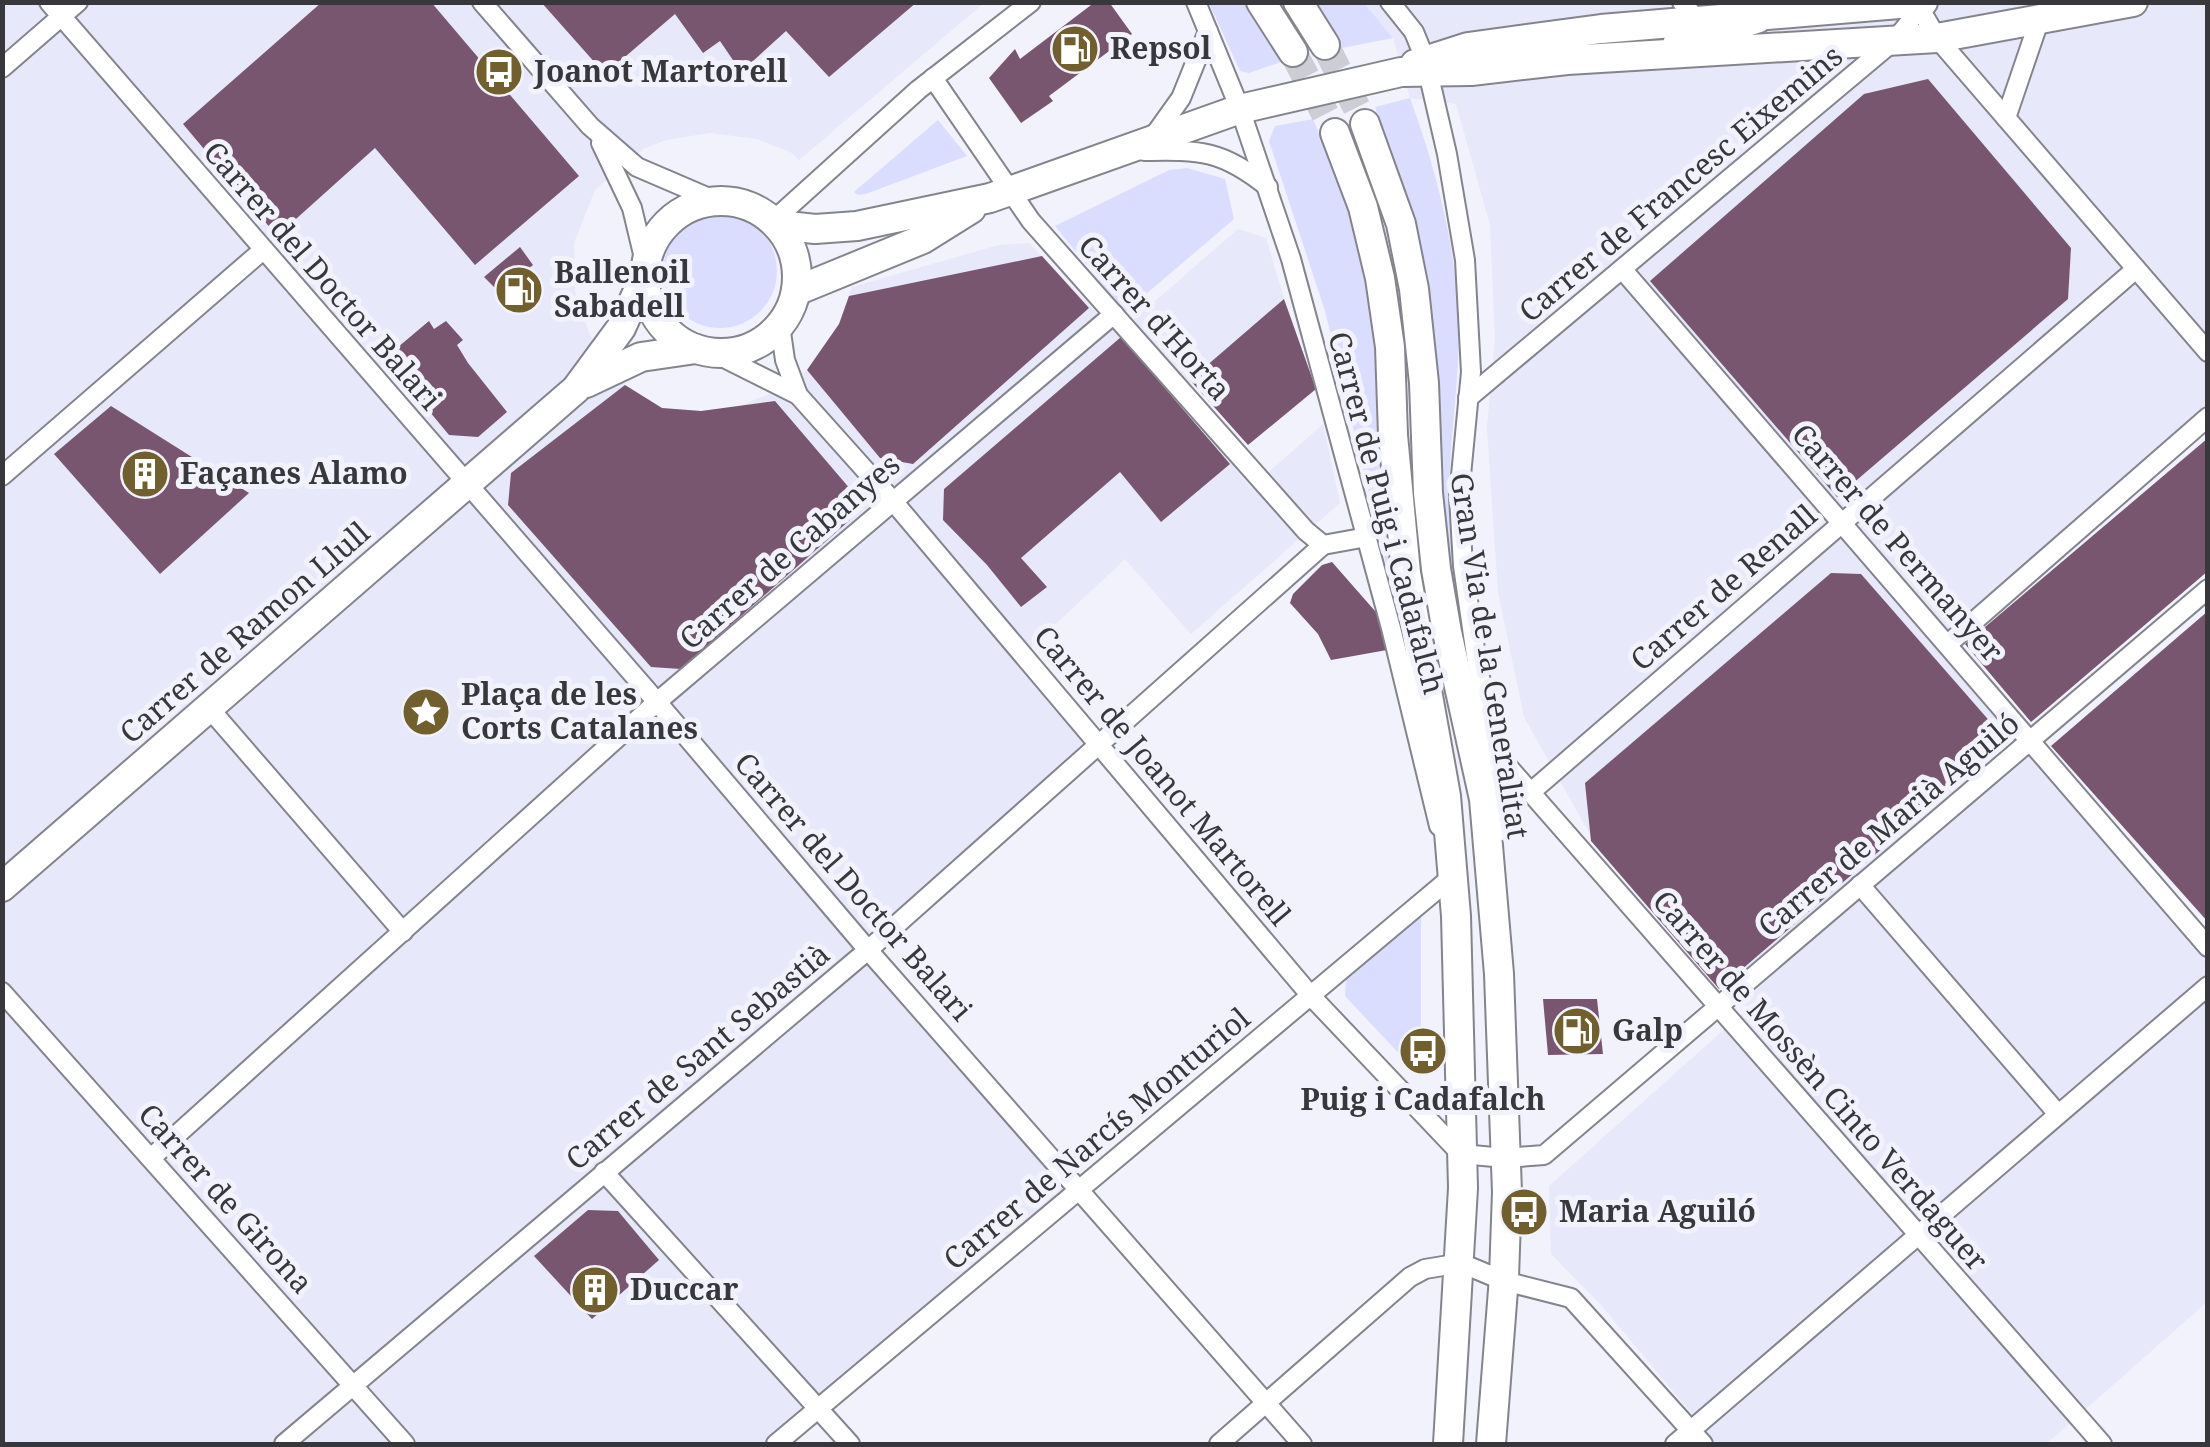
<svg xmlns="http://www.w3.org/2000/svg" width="2210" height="1447" font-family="'Noto Serif',serif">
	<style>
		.built { fill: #e7e8f9 }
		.green { fill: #dbddfe }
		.building { fill: #785670 }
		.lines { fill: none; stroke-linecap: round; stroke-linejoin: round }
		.secondary-tunnel { stroke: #cccdd5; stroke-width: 28; stroke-dasharray: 28 14; stroke-linecap: butt }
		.street-casing { stroke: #84848d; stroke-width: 22 }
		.secondary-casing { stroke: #84848d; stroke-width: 32 }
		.street { stroke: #fff; stroke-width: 18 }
		.secondary { stroke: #fff; stroke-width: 28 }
		.labels { text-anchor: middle; stroke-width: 10; stroke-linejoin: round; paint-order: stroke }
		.poi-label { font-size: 30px; font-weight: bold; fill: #38383c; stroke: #f1f2fb; text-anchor: start }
		.street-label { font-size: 30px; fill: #38383c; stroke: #f1f2fb }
	</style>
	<rect width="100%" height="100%" fill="#f1f2fb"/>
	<!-- built -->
	<g class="built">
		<polygon points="3,3 984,3 799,160 792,153 757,139 710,133 666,140 643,149 595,190 574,243 575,292 589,333 607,368 625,385 662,408 701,411 734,408 777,391 807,370 824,349 839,324 852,287 999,245 1029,243 1117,334 1238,229 1266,238 1284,299 1175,396 1251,488 1323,424 1340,503 1191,634 1125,559 1024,654 1100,745 868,950 1081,1189 776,1444 3,1444"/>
		<polygon points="1364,3 2207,3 2207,417 1948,644 2207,947 2207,1302 2046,1444 1717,1444 1601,1305 1551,1254 1549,1186 1747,1009 1596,845 1524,717 1498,592 1487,428 1495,339 1490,225 1456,104 1410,98 1393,38"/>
	</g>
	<!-- green -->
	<g class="green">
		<polygon points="1209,3 1246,3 1284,61 1249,73 1240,71"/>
		<polygon points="1312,3 1364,3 1393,38 1342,48"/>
		<path d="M1410,98c23,63 40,126 47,193 6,59 -4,118 -7,176 -2,56 6,113 11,169l-20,-126 -12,-210 -32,-130 -22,-63z"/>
		<polygon points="1313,119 1340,183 1362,253 1373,313 1387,521 1401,626 1325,311 1269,141 1275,126"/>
		<polygon points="938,120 967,156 866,194 858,195 854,192"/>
		<polygon points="1187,168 1225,179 1234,219 1125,312 1055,226 1169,170"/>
		<circle cx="720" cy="271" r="57"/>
		<polygon points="1421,917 1421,1077 1345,996 1346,979"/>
	</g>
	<!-- building -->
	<g class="building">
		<polygon points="322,2 431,2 579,176 475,265 375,148 277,236 183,124"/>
		<polygon points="541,2 917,2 829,77 786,31 741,72 720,41 703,53 675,14 605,74"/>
		<polygon points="1095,2 1109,2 1132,34 1049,96 1053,101 1021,123 989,78 1015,49 1020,59"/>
		<polygon points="1928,79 2071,248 2068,299 1837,497 1650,281 1864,94"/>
		<polygon points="520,247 533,265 499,292 484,277"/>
		<polygon points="1042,256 1089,308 913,464 880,458 807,370 839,324 849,296"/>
		<polygon points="1284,299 1316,389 1248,445 1190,380"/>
		<polygon points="429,321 434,329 446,321 463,340 457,345 468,363 507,412 478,437 449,435 385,358"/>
		<polygon points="1121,337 1230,464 1161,522 1120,472 1021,558 1047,587 1021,607 987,565 943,520 944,489"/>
		<polygon points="625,385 662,408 701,411 775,401 851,490 850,520 681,669 651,667 508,505 511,473"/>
		<polygon points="111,406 249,493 160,574 54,454"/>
		<polygon points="2208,438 2208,571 2031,722 1965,644"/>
		<polygon points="1332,562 1382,619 1387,650 1331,660 1318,634 1290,603 1293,594 1322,565"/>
		<polygon points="1831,573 1861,574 2007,741 1719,989 1591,841 1585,783"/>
		<polygon points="2208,611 2208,922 2051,746"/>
		<polygon points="1543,999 1597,999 1603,1054 1548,1055"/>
		<polygon points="588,1210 618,1211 659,1260 592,1319 534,1256"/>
	</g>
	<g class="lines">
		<!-- secondary-tunnel -->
		<g class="secondary-tunnel">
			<polyline points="1325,45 1365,124"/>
			<polyline points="1293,52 1335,133"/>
		</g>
		<!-- street casing -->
		<g class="street-casing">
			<g id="street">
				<polyline points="49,2 657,702 868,950 1302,1444"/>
				<polyline points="482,2 590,126 637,167 714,200"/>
				<polyline points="1196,2 1240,109 1291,259 1391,628 1439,826"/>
				<polyline points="1390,2 1414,32 1425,59 1447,154 1465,260 1471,372 1459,496 1463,566 1477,663 1496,753 1498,832"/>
				<polyline points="1682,2 1696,19"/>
				<polyline points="1916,2 1937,38 2208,352"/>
				<polyline points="1673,41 1726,34 1760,23"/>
				<polyline points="2,68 78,2"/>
				<polyline points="933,78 1031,221 1306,531 1323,545 1367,537"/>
				<polyline points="2006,118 2039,21"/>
				<polyline points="1151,140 1181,98 1208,31"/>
				<polyline points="601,143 632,208 644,258"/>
				<path d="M1144,151c57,-1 78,-1 124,36"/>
				<polyline points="774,220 918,90 1031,2"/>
				<polyline points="1622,269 2208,947"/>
				<polyline points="780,325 785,360 798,395"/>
				<polyline points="718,355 798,395 892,500 1311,996 1461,1154 1505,1158 1544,1155 2208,589"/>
				<polyline points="1468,398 1896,39 1909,23 1916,3"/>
				<polyline points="2,476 263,250"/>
				<polyline points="1948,644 2208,417"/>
				<polyline points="209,708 403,932"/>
				<polyline points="1496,753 2102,1444"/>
				<polyline points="1531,792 2136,269"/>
				<polyline points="1860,885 2058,1114"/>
				<polyline points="2,992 405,1444"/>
				<polyline points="151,1158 657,702 1114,314"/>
				<polyline points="604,1172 850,1444"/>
				<polyline points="284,1444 868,950 1323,545"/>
				<polyline points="776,1444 1453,876"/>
				<polyline points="1219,1444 1410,1277 1425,1269 1461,1263 1504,1281 1571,1298 1703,1444"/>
				<polyline points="1675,1444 2208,986"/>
			</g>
		</g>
		<!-- secondary casing -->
		<g class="secondary-casing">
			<g id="secondary">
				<polyline points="1261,2 1293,52"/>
				<polyline points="1298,2 1325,45"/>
				<polyline points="1415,64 1468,47 1601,29 1923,2"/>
				<polyline points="1365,124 1401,224 1414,289 1424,383 1428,493 1436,569 1447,632 1484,799 1499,974 1507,1192 1504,1277 1491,1444"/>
				<polyline points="1335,133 1363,207 1380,278 1390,347 1393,435 1406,573 1446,796 1456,916 1463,1188 1448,1444"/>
				<circle cx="721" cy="277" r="76"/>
				<polyline points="779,225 815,229 857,226 990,198 1240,109 1401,72 1471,71 1567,60 1937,38 2133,2"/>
				<polyline points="796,291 923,239 971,209"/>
				<polyline points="586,383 641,357 696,349"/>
				<polyline points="2,887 576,389 621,328 643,280"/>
			</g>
		</g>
		<!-- street -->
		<use href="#street" class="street"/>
		<!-- secondary -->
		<use href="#secondary" class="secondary"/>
	</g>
	<!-- icons -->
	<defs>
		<g id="fuel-disc" transform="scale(2.5)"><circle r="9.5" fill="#71602e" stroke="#f1f2fb"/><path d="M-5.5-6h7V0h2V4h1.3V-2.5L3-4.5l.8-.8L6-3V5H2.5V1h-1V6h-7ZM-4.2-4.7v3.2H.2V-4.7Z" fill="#fff"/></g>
		<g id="bus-disc" transform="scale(2.5)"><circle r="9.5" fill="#71602e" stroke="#f1f2fb"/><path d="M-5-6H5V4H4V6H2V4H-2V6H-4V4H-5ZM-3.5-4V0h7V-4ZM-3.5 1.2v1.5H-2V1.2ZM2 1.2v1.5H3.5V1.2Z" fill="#fff"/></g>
		<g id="building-disc" transform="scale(2.5)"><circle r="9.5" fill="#71602e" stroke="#f1f2fb"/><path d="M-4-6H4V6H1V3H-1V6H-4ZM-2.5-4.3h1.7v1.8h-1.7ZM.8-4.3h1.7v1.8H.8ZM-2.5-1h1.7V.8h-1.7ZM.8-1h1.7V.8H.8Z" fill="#fff"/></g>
		<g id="sight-disc" transform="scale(2.5)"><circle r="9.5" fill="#71602e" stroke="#f1f2fb"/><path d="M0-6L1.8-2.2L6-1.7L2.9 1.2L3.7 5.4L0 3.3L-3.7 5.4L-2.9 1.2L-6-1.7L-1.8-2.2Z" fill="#fff"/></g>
	</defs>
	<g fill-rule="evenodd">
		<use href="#fuel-disc" x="1075" y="49"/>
		<use href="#bus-disc" x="499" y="72"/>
		<use href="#fuel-disc" x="519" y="290"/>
		<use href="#building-disc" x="145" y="474"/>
		<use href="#sight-disc" x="426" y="712"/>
		<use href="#fuel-disc" x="1577" y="1031"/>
		<use href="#bus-disc" x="1423" y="1051"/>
		<use href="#bus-disc" x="1524" y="1212"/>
		<use href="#building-disc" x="595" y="1290"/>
	</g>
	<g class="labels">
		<!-- poi labels -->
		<g class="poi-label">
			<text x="1110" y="59">Repsol</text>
			<text x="534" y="82">Joanot Martorell</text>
			<text x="554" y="283">Ballenoil<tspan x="554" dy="34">Sabadell</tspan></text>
			<text x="180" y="484">Façanes Alamo</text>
			<text x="461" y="705">Plaça de les<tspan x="461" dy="34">Corts Catalanes</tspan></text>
			<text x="1612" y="1041">Galp</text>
			<text x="1423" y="1110" text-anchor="middle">Puig i Cadafalch</text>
			<text x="1559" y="1222">Maria Aguiló</text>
			<text x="630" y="1300">Duccar</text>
		</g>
		<!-- street labels -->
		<g class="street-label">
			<text transform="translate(1681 184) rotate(-40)" y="10">Carrer de Francesc Eixemins</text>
			<text transform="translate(322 276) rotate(49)" y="10">Carrer del Doctor Balari</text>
			<text transform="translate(1154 318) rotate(48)" y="10">Carrer d'Horta</text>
			<text transform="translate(1386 513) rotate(75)" y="10">Carrer de Puig i Cadafalch</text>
			<text transform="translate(1897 543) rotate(49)" y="10">Carrer de Permanyer</text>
			<text transform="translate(790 552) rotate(-41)" y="10">Carrer de Cabanyes</text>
			<text transform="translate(1724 588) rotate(-41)" y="10">Carrer de Renall</text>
			<text transform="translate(245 633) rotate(-41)" y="10">Carrer de Ramon Llull</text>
			<text transform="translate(1489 656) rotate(81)" y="10">Gran Via de la Generalitat</text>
			<text transform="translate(1162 776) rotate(50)" y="10">Carrer de Joanot Martorell</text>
			<text transform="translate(1889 825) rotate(-40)" y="10">Carrer de Marià Aguiló</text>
			<text transform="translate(853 887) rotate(49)" y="10">Carrer del Doctor Balari</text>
			<text transform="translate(698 1057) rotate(-40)" y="10">Carrer de Sant Sebastià</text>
			<text transform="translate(1820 1081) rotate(49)" y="10">Carrer de Mossèn Cinto Verdaguer</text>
			<text transform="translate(1097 1139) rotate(-40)" y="10">Carrer de Narcís Monturiol</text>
			<text transform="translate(225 1199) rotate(48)" y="10">Carrer de Girona</text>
		</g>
	</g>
	<!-- border -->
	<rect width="2210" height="1447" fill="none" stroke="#38383c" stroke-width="10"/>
</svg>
